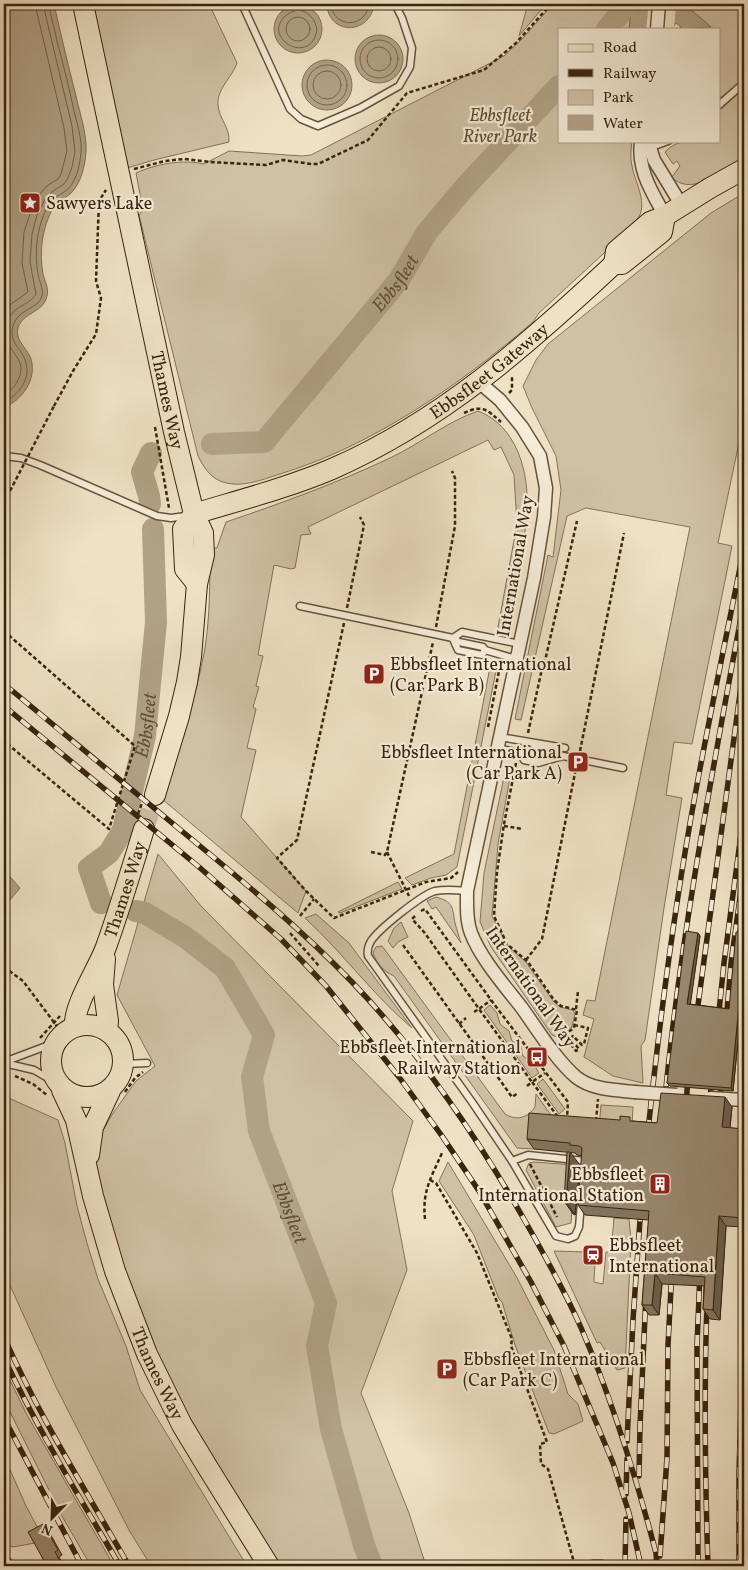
<svg xmlns="http://www.w3.org/2000/svg" width="748" height="1570" font-family="Vollkorn,serif">
	<style>
		.green { fill: #d0c1a6; stroke: #84725a }
		.water { fill: #b1a186; stroke: #816f56 }
		.pier { fill: #efe1c5 }
		.lines { fill: none; stroke-linecap: round; stroke-linejoin: round }
		.shore { stroke: #75624a; stroke-width: 1 }
		.river { stroke: #b1a186; stroke-width: 22 }
		.primary-tunnel { stroke: #cbbba0; stroke-width: 20; stroke-dasharray: 20 10; stroke-linecap: butt }
		.service-casing { stroke: #66533b; stroke-width: 9 }
		.minor-casing { stroke: #66533b; stroke-width: 15 }
		.primary-casing { stroke: #39240d; stroke-width: 22 }
		.path { stroke: #39240d; stroke-width: 2.5; stroke-dasharray: 4 2.5; stroke-linecap: butt }
		.service { stroke: #f5ecd9; stroke-width: 6 }
		.minor { stroke: #f5ecd9; stroke-width: 12 }
		.primary { stroke: #efe1c5; stroke-width: 20 }
		.rail-casing { stroke: #39240d; stroke-width: 5.5 }
		.rail { stroke: #f5ecd9; stroke-width: 4; stroke-dasharray: 11; stroke-linecap: butt }
		.minor-bridge-casing { stroke: #66533b; stroke-width: 15; stroke-linecap: butt }
		.path-bridge { stroke: #39240d; stroke-width: 2.5; stroke-dasharray: 4 2.5; stroke-linecap: butt }
		.minor-bridge { stroke: #f5ecd9; stroke-width: 12 }
		.wall { fill: #83735e; stroke: #39240d }
		.shaded-wall { fill: #6a5e4c; stroke: #39240d }
		.building { fill: #98866d; stroke: #39240d }
		.labels { text-anchor: middle; stroke-width: 4.5; stroke-linejoin: round; paint-order: stroke }
		.park-label { font-size: 18px; font-style: italic; fill: #5f4b33; stroke: #f5ecd9 }
		.poi-label { font-size: 18px; fill: #39240d; stroke: #f5ecd9; text-anchor: start }
		.street-label { font-size: 18px; fill: #39240d; stroke: #f5ecd9 }
		.water-label { font-size: 19px; font-style: italic; fill: #635037; stroke: #f5ecd9 }
	</style>
	<rect width="100%" height="100%" fill="#efe1c5"/>
	<filter id="stains"><feTurbulence type="fractalNoise" baseFrequency=".004" numOctaves="4"/><feColorMatrix values="0 0 0 0 .2 0 0 0 0 .09 0 0 0 0 .02 0 0 0 .5 -.17"/></filter>
	<radialGradient id="worn" r=".72"><stop offset=".6" stop-color="#630" stop-opacity="0"/><stop offset="1" stop-color="#630" stop-opacity=".3"/></radialGradient>
	<!-- green -->
	<g class="green">
		<path d="M90,4h119l28,59c-4,13 -21,27 -19,42 1,14 12,22 11,37l-75,18 -27,8z"/>
		<polygon points="528,4 546,4 519,36"/>
		<path d="M553,4h79l-3,25h-70v112h73c-1,8 -2,16 0,25 3,17 17,38 5,54l-35,35 -63,58 -6,9c-75,64 -159,123 -253,152 -19,6 -40,15 -60,7 -11,-5 -17,-15 -22,-25l-59,-241 4,-5 -7,-37c20,-9 46,-14 68,-9l25,-13 73,5 9,-1 193,-99 19,-18z"/>
		<polygon points="688,4 744,4 744,79 719,99 719,29 710,29 711,27 688,7"/>
		<path d="M744,88v73l-42,19v2c-11,4 -22,4 -30,-5l8,-11 -3,-5 -4,3 -8,-12c13,-15 36,-11 54,-11v-30z"/>
		<polygon points="744,193 744,428 742,428 718,543 732,546 692,744 674,742 666,795 682,798 664,908 645,1040 641,1046 643,1083 613,1076 584,1057 594,1019 583,1015 587,1000 595,1001 690,527 586,508 567,516 521,720 515,719 548,555 553,557 561,490 556,456 532,408 523,386 536,360 548,344 711,213"/>
		<path d="M478,411c39,15 51,61 49,99 0,15 -4,31 -7,46 -5,22 -9,45 -14,68l-3,3h-5l19,-103 -3,-49 -13,-28 -7,3 -6,-10 -180,87 3,7 -10,1 -6,33 -4,1 -17,-4 -16,90 5,1 -7,30 3,1 -6,20 3,2 -9,39 9,2 -15,67 65,74 -8,22 -136,-114c15,-50 34,-99 43,-151 5,-33 5,-66 5,-100h7l9,-26c56,-19 111,-39 164,-64 30,-14 56,-36 88,-47z"/>
		<polygon points="491,662 495,663 497,666 457,867 446,875 431,878 412,885 405,878 454,854"/>
		<polygon points="505,772 511,772 498,844 492,916 508,946 526,962 554,1002 560,1007 573,1010 575,1014 572,1027 557,1037 552,1035 491,947 480,922 484,873"/>
		<polygon points="158,854 201,906 413,1121 392,1191 407,1270 361,1393 409,1513 426,1566 277,1566 186,1418 132,1298 94,1166 99,1128 104,1129 111,1116 136,1081 155,1066 117,995"/>
		<polygon points="398,882 402,889 340,913 338,912"/>
		<path d="M436,897c18,5 16,10 19,26 2,7 4,14 6,20l-25,-36 -4,2 -5,-8z"/>
		<path d="M316,914l33,29 63,85c-39,-33 -69,-75 -107,-110z"/>
		<polygon points="401,922 408,937 398,942 393,948 388,941 394,928"/>
		<path d="M382,946l123,168c11,7 23,4 30,-7l1,-13 22,31 -24,24 -17,-1 -123,-172c-10,-4 -18,-13 -21,-23l3,-6z"/>
		<polygon points="490,1005 497,1013 500,1024 509,1031 512,1041 521,1046 523,1056 533,1063 539,1073 532,1078 484,1010"/>
		<polygon points="543,1079 565,1109 559,1114 537,1084"/>
		<polygon points="4,1096 58,1120 65,1143 77,1206 87,1243 98,1279 126,1346 140,1390 247,1566 151,1566 129,1530 56,1387 4,1272"/>
		<polygon points="601,1105 633,1107 632,1126 599,1128"/>
		<polygon points="448,1162 516,1276 554,1350 568,1394 578,1404 583,1421 554,1434 549,1433 515,1345 502,1302 499,1299 474,1235 439,1181"/>
		<polygon points="534,1162 575,1165 571,1223 556,1227 526,1170 529,1163"/>
		<polygon points="614,1218 629,1219 631,1241 625,1368 617,1370 600,1342 597,1343 554,1251 586,1252 595,1260 594,1282 603,1284 606,1252 611,1252"/>
		<polygon points="4,1368 27,1415 114,1566 91,1566 63,1518 4,1400"/>
		<polygon points="4,1456 26,1506 40,1532 35,1543 13,1547 4,1544"/>
	</g>
	<!-- water -->
	<g class="water">
		<path d="M4,4h50c7,31 14,61 22,92 4,18 11,38 10,56 -1,14 -5,32 -16,42 -6,5 -13,7 -17,14 -11,20 -14,44 -10,66 2,8 6,14 4,22 -3,16 -22,16 -28,29 -6,15 8,22 12,34 6,20 -9,42 -27,48z"/>
		<path d="M327,4h47c-4,32 -46,31 -47,0z"/>
		<polygon points="632,4 688,4 688,7 711,27 681,29 680,26 676,23 672,29 629,29"/>
		<circle cx="298" cy="29" r="24"/>
		<circle cx="379" cy="59" r="24"/>
		<circle cx="327" cy="85" r="25"/>
		<polygon points="4,870 20,888 4,907"/>
	</g>
	<!-- pier -->
	<polygon class="pier" points="649,4 676,4 674,29 646,29"/>
	<g class="lines">
		<!-- shore -->
		<g class="shore">
			<path d="M331,4c2,25 35,25 38,0"/>
			<path d="M298,9c11,4 17,9 19,21 -6,36 -54,10 -33,-13 4,-4 9,-5 14,-8z"/>
			<circle cx="298" cy="29" r="12"/>
			<circle cx="379" cy="59" r="19"/>
			<circle cx="379" cy="59" r="12"/>
			<circle cx="327" cy="85" r="20"/>
			<circle cx="327" cy="85" r="14"/>
			<polyline points="4,314 11,304 28,292 22,263 24,232 31,211 39,195 48,185 58,179 61,174 67,151 64,128 35,4"/>
			<path d="M4,395c10,-5 20,-20 16,-32 -5,-13 -16,-16 -14,-35 3,-23 23,-21 30,-34l-6,-32 2,-28 5,-19 8,-16 8,-8 11,-7 4,-6 4,-11 3,-15 -3,-26 -29,-122"/>
			<path d="M4,402c14,-6 27,-23 22,-39 -3,-15 -21,-21 -11,-42 6,-12 24,-13 27,-25 2,-7 -3,-15 -4,-22 -4,-23 -1,-49 11,-70 4,-6 9,-8 15,-12 12,-7 16,-27 17,-40 1,-14 -4,-28 -7,-41 -5,-24 -11,-47 -17,-70 -2,-12 -7,-25 -8,-37"/>
		</g>
		<!-- river -->
		<g class="river">
			<polyline points="607,29 628,4"/>
			<path id="s1" d="M212,444l52,-2 135,-162 28,-48 39,-46 93,-100"/>
			<polyline points="150,504 149,496 142,472 151,453"/>
			<path id="s2" d="M101,903l-12,-35 20,-15 14,-23 22,-94 11,-114 -3,-93"/>
			<path id="s3" d="M136,911l9,2 40,24 40,31 39,67 -12,42 7,54 67,172 -9,43 14,83 33,116 8,21"/>
		</g>
		<!-- primary-tunnel -->
		<polyline class="primary-tunnel" points="144,829 155,795"/>
		<!-- service casing -->
		<g class="service-casing">
			<g id="service">
				<polyline points="242,4 290,109 301,119 318,126 360,108 399,86 410,67 412,48 402,18 395,4"/>
				<polyline points="719,105 744,83"/>
				<polyline points="649,148 668,141"/>
				<polyline points="4,456 21,458 40,465 157,516 171,518 186,516"/>
				<polyline points="300,606 453,638 459,642 483,647 485,650 516,659"/>
				<polyline points="453,638 462,632 520,644"/>
				<polyline points="453,639 458,650 482,655 485,650"/>
				<polyline points="500,737 565,748"/>
				<path d="M533,744c9,8 17,6 26,12"/>
				<polyline points="497,748 546,759"/>
				<polyline points="520,753 524,760 538,763 563,756 623,768"/>
				<path d="M467,891c-10,-1 -22,-2 -32,0 -14,4 -56,38 -64,50 -3,5 -4,10 -3,15l104,146 40,59 44,75 12,3 7,-3 4,-9 2,-24"/>
				<polyline points="4,1062 57,1042"/>
				<polyline points="4,1063 34,1070 56,1083"/>
				<polyline points="123,1064 147,1063"/>
				<polyline points="512,1161 528,1155 585,1161 584,1166"/>
			</g>
		</g>
		<!-- minor casing -->
		<g class="minor-casing">
			<g id="minor">
				<polyline points="657,29 659,4"/>
				<path d="M641,141c-4,29 11,51 24,75"/>
				<polyline points="648,141 654,160 682,206"/>
				<path d="M479,382l21,18 22,27 18,29 6,32 -2,29 -10,61 -67,313c0,14 -1,29 4,42 10,26 34,53 51,75 15,21 35,53 54,69 16,13 40,13 59,15"/>
				<polyline points="4,1562 8,1566"/>
			</g>
		</g>
		<!-- primary casing -->
		<g class="primary-casing">
			<g id="primary">
				<path id="s4" d="M83,4l91,428 20,82 9,19 1,22 -7,29 -6,73 -4,25 -8,34 -24,79"/>
				<polyline points="614,264 616,251 650,222 665,216 710,188 744,169"/>
				<path id="s5" d="M194,514c46,-14 93,-26 138,-45 110,-48 195,-124 282,-205h8l40,-32 3,-16"/>
				<polyline points="194,514 183,529 185,569 197,584"/>
				<polyline points="105,959 103,985 108,1021 107,1031"/>
				<circle cx="87" cy="1061" r="36"/>
				<path id="s6" d="M75,1026c-2,-20 24,-59 31,-79 14,-39 26,-79 38,-118"/>
				<path id="s7" d="M62,1090l14,30 17,76 22,75 32,83 35,71 26,43 61,98"/>
				<polyline points="89,1155 93,1127 110,1091"/>
			</g>
		</g>
		<!-- path -->
		<g class="path">
			<polyline points="134,169 165,161 184,159 210,162 266,165 283,160 311,164 318,164 368,140 407,93 484,70 516,43 551,4"/>
			<polyline points="509,393 512,390 512,375"/>
			<polyline points="54,406 73,371 96,334 101,298 96,281 99,201 106,190"/>
			<path d="M464,413c19,-9 23,-3 37,9"/>
			<polyline points="155,427 169,508"/>
			<polyline points="4,501 10,491"/>
			<polyline points="347,608 364,525 360,517"/>
			<polyline points="344,623 297,840 277,858 306,891 334,918 426,882 451,878 458,872"/>
			<polyline points="436,627 455,526 455,478 452,471"/>
			<polyline points="4,631 135,746 109,829 4,741"/>
			<polyline points="488,727 500,666 499,664"/>
			<polyline points="528,733 543,664 545,661 577,521"/>
			<polyline points="580,751 624,533"/>
			<polyline points="516,763 504,824 497,872 494,916 507,944 528,962 554,1000 561,1006 577,1010 574,1028 558,1039"/>
			<polyline points="138,814 142,803"/>
			<polyline points="504,826 523,829"/>
			<polyline points="371,852 385,855 387,852 433,642"/>
			<polyline points="387,852 409,896"/>
			<polyline points="421,911 425,909 491,1000 568,1102 567,1118"/>
			<polyline points="300,916 314,899"/>
			<polyline points="415,916 412,919 424,932 479,1009 491,1000"/>
			<polyline points="290,933 319,966"/>
			<polyline points="403,945 512,1097 518,1093"/>
			<polyline points="526,960 542,939 576,768"/>
			<polyline points="4,967 23,981 59,1029"/>
			<polyline points="576,1009 578,991"/>
			<polyline points="474,1012 479,1009 532,1082 545,1073"/>
			<polyline points="459,1024 466,1018"/>
			<polyline points="40,1038 60,1016"/>
			<polyline points="561,1044 567,1040 576,1051 579,1049 570,1038 573,1036 582,1045 584,1044 588,1028 574,1025"/>
			<polyline points="15,1076 33,1084 47,1095"/>
			<polyline points="527,1086 532,1082 558,1117"/>
			<polyline points="125,1092 135,1078 143,1072"/>
			<polyline points="596,1121 598,1099"/>
			<polyline points="530,1164 557,1217"/>
			<polyline points="430,1180 436,1183 477,1253 512,1339 511,1346 547,1442 540,1444 541,1464 548,1469 575,1566"/>
			<path d="M425,1219c-3,-28 6,-41 17,-66"/>
			<polyline points="42,1555 47,1566"/>
			<polyline points="57,1566 64,1561"/>
		</g>
		<!-- service -->
		<use href="#service" class="service"/>
		<!-- minor -->
		<use href="#minor" class="minor"/>
		<!-- primary -->
		<use href="#primary" class="primary"/>
		<!-- rail casing -->
		<g class="rail-casing">
			<g id="rail">
				<path d="M4,684c61,51 123,102 185,153 56,46 112,92 163,145 68,71 124,153 173,239 20,35 41,72 57,109 31,72 54,147 74,223l1,13"/>
				<polyline points="4,706 199,867 281,939 326,986 399,1077 442,1136 479,1191 531,1282 564,1346 613,1463 629,1513 641,1566"/>
				<polyline points="696,1020 744,664"/>
				<polyline points="718,1021 724,963 744,811"/>
				<polyline points="726,1023 731,963 744,869"/>
				<path d="M664,1108c16,-171 49,-339 80,-507"/>
				<polyline points="686,1109 688,1074"/>
				<polyline points="719,1110 722,1076"/>
				<polyline points="709,1111 712,1076"/>
				<path d="M648,1131c12,-114 27,-228 48,-341 15,-81 32,-162 48,-242"/>
				<path d="M707,1302c-3,88 -2,176 1,264"/>
				<path d="M4,1337c35,79 82,154 125,229"/>
				<path d="M4,1358c34,72 76,140 116,208"/>
				<polyline points="4,1418 82,1566"/>
				<polyline points="627,1441 633,1320 640,1220"/>
				<polyline points="639,1476 640,1426 646,1294"/>
				<polyline points="626,1494 627,1459"/>
				<polyline points="660,1556 667,1458 668,1345 672,1269"/>
				<polyline points="625,1566 626,1519"/>
				<polyline points="698,1566 697,1345 700,1272"/>
				<polyline points="739,1566 739,1473 744,1297"/>
			</g>
		</g>
		<!-- rail -->
		<use href="#rail" class="rail"/>
		<!-- minor-bridge casing -->
		<g class="minor-bridge-casing">
			<g id="minor-bridge">
				<polyline points="635,1092 677,1095"/>
				<polyline points="710,1098 744,1100"/>
			</g>
		</g>
		<!-- path-bridge -->
		<polyline class="path-bridge" points="10,491 54,406"/>
		<!-- minor-bridge -->
		<use href="#minor-bridge" class="minor-bridge"/>
	</g>
	<!-- wall -->
	<g class="wall">
		<polygon points="744,932 744,980 733,1091 670,1086 667,1083 698,933 700,936 690,1004 729,1009"/>
		<polygon points="732,1107 730,1128 744,1129 744,1227 726,1226 720,1320 710,1319 703,1309 704,1286 662,1284 659,1315 649,1315 642,1305 649,1220 585,1215 578,1205 582,1156 577,1155 575,1153 534,1149 527,1139 633,1121 657,1123"/>
		<polygon points="580,1165 575,1215 573,1214 564,1201"/>
		<polygon points="47,1528 62,1555 59,1557 64,1566 47,1566"/>
	</g>
	<!-- shaded-wall -->
	<g class="shaded-wall">
		<polygon points="698,933 700,936 690,1007 687,1004"/>
		<polygon points="744,953 744,980 733,1091 731,1088"/>
		<polygon points="725,1097 732,1107 729,1137 722,1127"/>
		<polygon points="570,1152 580,1165 575,1215 566,1202"/>
		<polygon points="719,1216 726,1226 720,1320 713,1310"/>
		<polygon points="655,1273 662,1284 659,1315 652,1305"/>
	</g>
	<!-- building -->
	<g class="building">
		<polygon points="686,931 698,933 687,1004 729,1009 736,932 744,932 744,953 731,1088 667,1083"/>
		<polygon points="661,1093 725,1097 722,1127 744,1129 744,1218 719,1216 713,1310 703,1309 705,1277 655,1273 652,1305 642,1305 649,1211 578,1205 582,1148 579,1146 570,1145 570,1143 527,1139 529,1113 620,1120 620,1116 630,1117 630,1121 657,1123"/>
		<polygon points="567,1152 570,1152 566,1202 564,1201"/>
		<polygon points="43,1524 58,1550 55,1552 63,1566 47,1566 28,1532"/>
		<rect x="592" y="1560" width="11" height="6"/>
	</g>
	<!-- icons -->
	<defs>
		<g id="sight-square" transform="scale(1.125)"><rect x="-9" y="-9" width="18" height="18" rx="4" fill="#8f2418" stroke="#f5ecd9"/><path d="M0-6L1.8-2.2L6-1.7L2.9 1.2L3.7 5.4L0 3.3L-3.7 5.4L-2.9 1.2L-6-1.7L-1.8-2.2Z" fill="#fff"/></g>
		<g id="parking-square" transform="scale(1.125)"><rect x="-9" y="-9" width="18" height="18" rx="4" fill="#8f2418" stroke="#f5ecd9"/><path d="M-3.5-5.5H1a3.5 3.5 0 0 1 0 7H-1V5.5H-3.5ZM-1-3.4V-.6H.8a1.4 1.4 0 0 0 0-2.8Z" fill="#fff"/></g>
		<g id="bus-square" transform="scale(1.125)"><rect x="-9" y="-9" width="18" height="18" rx="4" fill="#8f2418" stroke="#f5ecd9"/><path d="M-5-6H5V4H4V6H2V4H-2V6H-4V4H-5ZM-3.5-4V0h7V-4ZM-3.5 1.2v1.5H-2V1.2ZM2 1.2v1.5H3.5V1.2Z" fill="#fff"/></g>
		<g id="building-square" transform="scale(1.125)"><rect x="-9" y="-9" width="18" height="18" rx="4" fill="#8f2418" stroke="#f5ecd9"/><path d="M-4-6H4V6H1V3H-1V6H-4ZM-2.5-4.3h1.7v1.8h-1.7ZM.8-4.3h1.7v1.8H.8ZM-2.5-1h1.7V.8h-1.7ZM.8-1h1.7V.8H.8Z" fill="#fff"/></g>
		<g id="station-square" transform="scale(1.125)"><rect x="-9" y="-9" width="18" height="18" rx="4" fill="#8f2418" stroke="#f5ecd9"/><path d="M-3-6H3Q5-6 5-4V2Q5 4 3 4L4.5 6H3L1.5 4h-3L-3 6H-4.5L-3 4Q-5 4-5 2V-4Q-5-6-3-6ZM-3.5-4v3h7v-3ZM-3.5 1v1.5H-2V1ZM2 1v1.5H3.5V1Z" fill="#fff"/></g>
	</defs>
	<g fill-rule="evenodd">
		<use href="#sight-square" x="30" y="203"/>
		<use href="#parking-square" x="374" y="674"/>
		<use href="#parking-square" x="578" y="762"/>
		<use href="#bus-square" x="537" y="1057"/>
		<use href="#building-square" x="660" y="1184"/>
		<use href="#station-square" x="593" y="1255"/>
		<use href="#parking-square" x="447" y="1369"/>
	</g>
	<g class="labels">
		<!-- park labels -->
		<g class="park-label">
			<text x="500" y="121">Ebbsfleet<tspan x="500" dy="21">River Park</tspan></text>
		</g>
		<!-- poi labels -->
		<g class="poi-label">
			<text x="46" y="209">Sawyers Lake</text>
			<text x="390" y="670">Ebbsfleet International<tspan x="390" dy="21">(Car Park B)</tspan></text>
			<text x="562" y="758" text-anchor="end">Ebbsfleet International<tspan x="562" dy="21">(Car Park A)</tspan></text>
			<text x="521" y="1053" text-anchor="end">Ebbsfleet International<tspan x="521" dy="21">Railway Station</tspan></text>
			<text x="644" y="1180" text-anchor="end">Ebbsfleet<tspan x="644" dy="21">International Station</tspan></text>
			<text x="609" y="1251">Ebbsfleet<tspan x="609" dy="21">International</tspan></text>
			<text x="463" y="1365">Ebbsfleet International<tspan x="463" dy="21">(Car Park C)</tspan></text>
		</g>
		<!-- street labels -->
		<g class="street-label">
			<text dy="6" stroke="none"><textPath href="#s5" startOffset="331">Ebbsfleet Gateway</textPath></text>
			<text dy="6" stroke="none"><textPath href="#s4" startOffset="405">Thames Way</textPath></text>
			<text transform="translate(515 566) rotate(-80)" y="6">International Way</text>
			<text dy="6" stroke="none"><textPath href="#s6" startOffset="146">Thames Way</textPath></text>
			<text transform="translate(531 987) rotate(55)" y="6">International Way</text>
			<text dy="6" stroke="none"><textPath href="#s7" startOffset="300">Thames Way</textPath></text>
		</g>
		<!-- water labels -->
		<g class="water-label">
			<text dy="7" stroke="none"><textPath href="#s1" startOffset="258">Ebbsfleet</textPath></text>
			<text dy="7" stroke="none"><textPath href="#s2" startOffset="196">Ebbsfleet</textPath></text>
			<text dy="7" stroke="none"><textPath href="#s3" startOffset="369">Ebbsfleet</textPath></text>
		</g>
	</g>
	<!-- margin -->
	<rect width="748" height="1570" fill="none" stroke="#efe1c5" stroke-width="20"/>
	<rect x="5" y="5" width="738" height="1560" fill="none" stroke="#39240d" stroke-width="2.5"/>
	<rect x="10" y="10" width="728" height="1550" fill="none" stroke="#39240d"/>
	<!-- legend -->
	<rect x="558" y="28" width="162" height="115" fill="#f5ecd9" stroke="#aa9c87"/>
	<rect x="568" y="44" width="25" height="8" fill="#efe1c5" stroke="#aa9c87"/>
	<text x="603" y="52" font-size="15" fill="#39240d">Road</text>
	<rect x="568" y="69" width="25" height="8" fill="#39240d" stroke="#aa9c87"/>
	<text x="603" y="78" font-size="15" fill="#39240d">Railway</text>
	<rect x="568" y="90" width="25" height="15" fill="#d0c1a6" stroke="#aa9c87"/>
	<text x="603" y="102" font-size="15" fill="#39240d">Park</text>
	<rect x="568" y="115" width="25" height="15" fill="#b1a186" stroke="#aa9c87"/>
	<text x="603" y="128" font-size="15" fill="#39240d">Water</text>
	<!-- north arrow -->
	<g transform="translate(52 1518) rotate(203)" stroke="#f5ecd9" stroke-width="4" paint-order="stroke">
	<path d="M0-4L9 19L0 12L-9 19Z" fill="#39240d"/>
	<text y="-8" font-size="14" font-weight="bold" text-anchor="middle" fill="#39240d">N</text>
	</g>
	<rect width="100%" height="100%" filter="url(#stains)"/>
	<rect width="100%" height="100%" fill="url(#worn)"/>
</svg>
